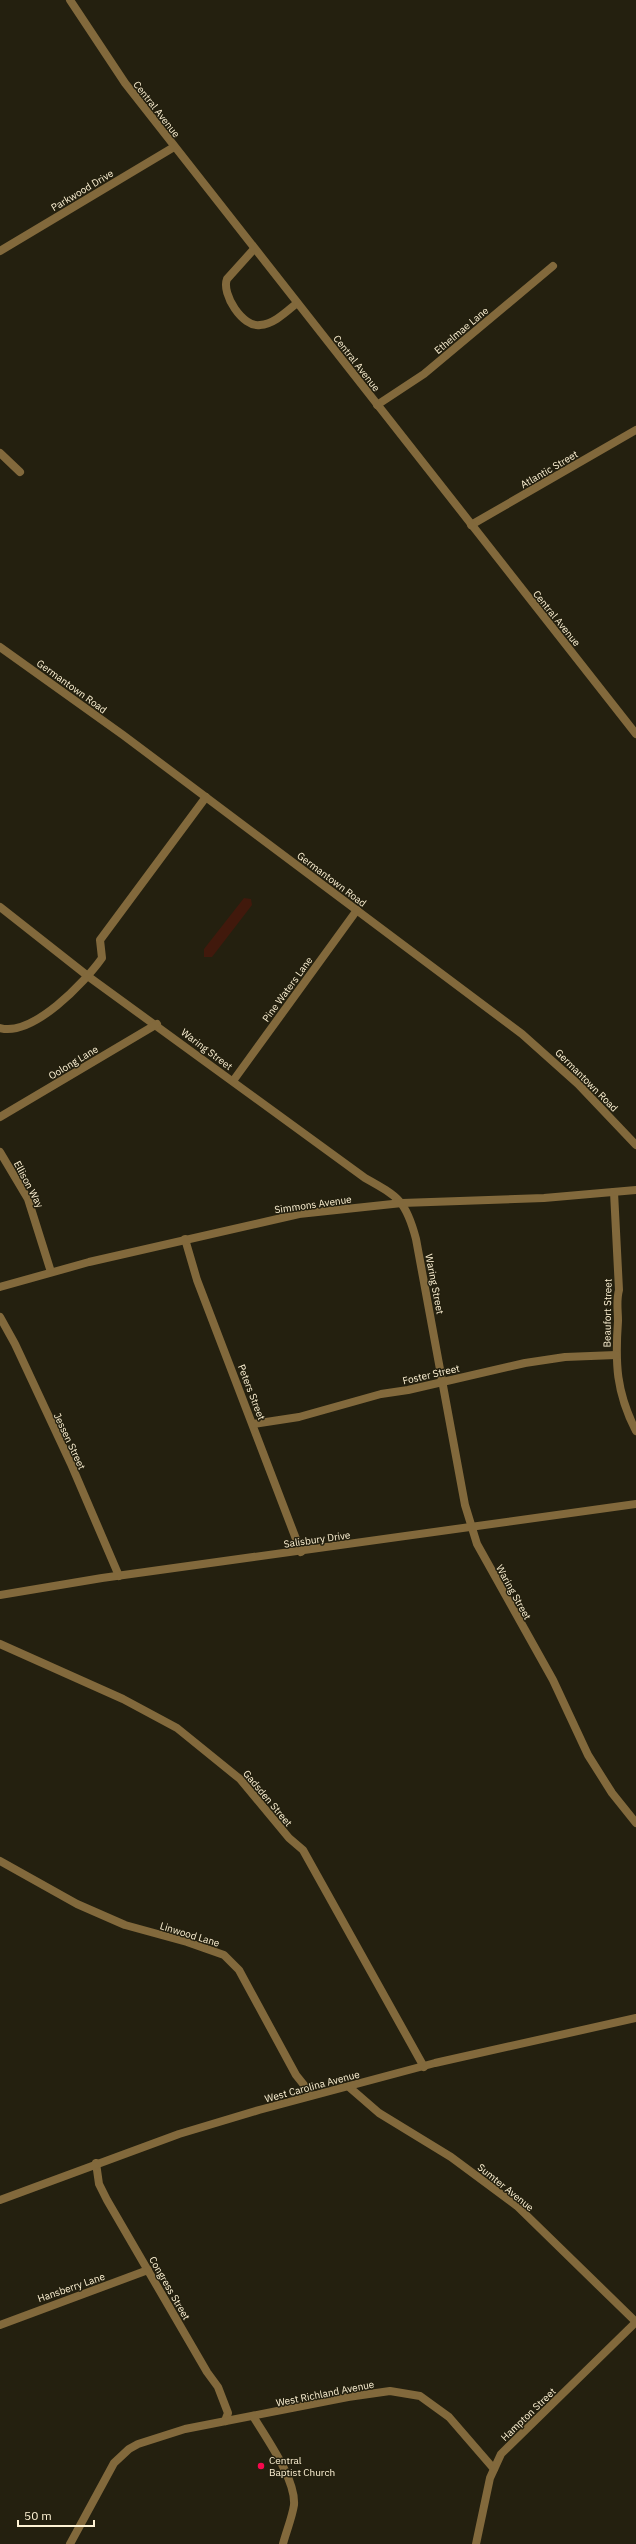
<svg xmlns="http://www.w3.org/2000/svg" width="636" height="2544" font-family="'IBM Plex Sans',sans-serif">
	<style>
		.water { fill: #41190c }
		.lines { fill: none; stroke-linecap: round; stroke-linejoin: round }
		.minor { stroke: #82693c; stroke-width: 8 }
		.tertiary { stroke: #82693c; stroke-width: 8 }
		.poi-dot { fill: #f6084d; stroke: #24200f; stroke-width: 1.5 }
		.labels { text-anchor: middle; stroke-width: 3; stroke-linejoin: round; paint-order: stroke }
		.street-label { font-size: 10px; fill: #fef2d4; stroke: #24200f }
		.poi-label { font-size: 10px; fill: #fef2d4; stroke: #24200f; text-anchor: start }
	</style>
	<rect width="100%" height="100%" fill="#24200f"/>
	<!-- water -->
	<polygon class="water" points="244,898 251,899 252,905 212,957 204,957 204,949"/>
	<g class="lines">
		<!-- minor -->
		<g class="minor">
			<path d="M254,249l-27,30c-6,15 16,49 33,46 14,-1 26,-13 37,-22"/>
			<polyline points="0,251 174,147"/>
			<polyline points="377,405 424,374 553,266"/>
			<polyline points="0,453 20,472"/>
			<polyline points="471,525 636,430"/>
			<polyline points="0,647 123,735 522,1034 578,1084 636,1145"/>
			<path d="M0,907l89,70 276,201c34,19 41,23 51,61l49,266 12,39 76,136 35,75 24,38 24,30"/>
			<path d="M0,1028c33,9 85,-46 102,-70l-2,-18 106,-143"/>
			<polyline points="233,1081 357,910"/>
			<polyline points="0,1117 157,1024"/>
			<polyline points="0,1152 28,1199 51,1272"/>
			<path d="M614,1192l5,98c-3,11 -1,20 -1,31 -3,42 -2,71 18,110"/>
			<polyline points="185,1239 197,1280 301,1552"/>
			<polyline points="0,1287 89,1262 299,1214 402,1203 544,1198 636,1190"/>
			<polyline points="0,1317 15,1344 71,1464 119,1576"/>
			<polyline points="253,1424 299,1417 381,1394 408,1390 525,1363 565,1357 616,1355"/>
			<polyline points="0,1595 102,1578 636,1504"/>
			<polyline points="0,1644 123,1699 177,1728 240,1779 289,1838 303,1850 424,2067"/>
			<polyline points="0,1861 77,1904 125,1925 187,1942 224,1955 239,1970 296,2075 312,2095"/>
			<polyline points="349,2087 379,2113 451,2157 517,2206 636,2322"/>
			<polyline points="96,2163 99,2184 107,2200 207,2372 218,2387 228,2413 225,2421"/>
			<polyline points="0,2200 179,2134 259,2110 435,2063 636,2018"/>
			<polyline points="0,2325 148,2270"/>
			<path d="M253,2416c13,22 43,63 41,89 -2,13 -8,27 -11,39"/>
			<polyline points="70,2544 114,2463 129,2449 138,2444 185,2429 348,2397 390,2391 420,2396 449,2417 494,2469"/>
			<polyline points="476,2544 490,2478 501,2454 636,2322"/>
		</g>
		<!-- tertiary -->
		<polyline class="tertiary" points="70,0 125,83 636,734"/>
	</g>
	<!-- markers -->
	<circle class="poi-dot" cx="261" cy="2466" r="4"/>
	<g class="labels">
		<!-- street labels -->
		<g class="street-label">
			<text transform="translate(157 109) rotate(52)" y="4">Central Avenue</text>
			<text transform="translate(82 190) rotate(-31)" y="4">Parkwood Drive</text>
			<text transform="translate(461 330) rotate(-40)" y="4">Ethelmae Lane</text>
			<text transform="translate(357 363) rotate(52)" y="4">Central Avenue</text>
			<text transform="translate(549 469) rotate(-30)" y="4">Atlantic Street</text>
			<text transform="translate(557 618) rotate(51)" y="4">Central Avenue</text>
			<text transform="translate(72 686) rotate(36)" y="4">Germantown Road</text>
			<text transform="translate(332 879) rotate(37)" y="4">Germantown Road</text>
			<text transform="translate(287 989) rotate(-54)" y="4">Pine Waters Lane</text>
			<text transform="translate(207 1049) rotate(37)" y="4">Waring Street</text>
			<text transform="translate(73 1062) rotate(-31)" y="4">Oolong Lane</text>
			<text transform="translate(587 1080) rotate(45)" y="4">Germantown Road</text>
			<text transform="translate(29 1184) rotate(62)" y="4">Ellison Way</text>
			<text transform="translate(313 1204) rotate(-8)" y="4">Simmons Avenue</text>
			<text transform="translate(435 1284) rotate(79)" y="4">Waring Street</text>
			<text transform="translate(607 1313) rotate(-89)" y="4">Beaufort Street</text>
			<text transform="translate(431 1374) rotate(-13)" y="4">Foster Street</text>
			<text transform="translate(252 1392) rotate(69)" y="4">Peters Street</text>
			<text transform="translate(70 1441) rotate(65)" y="4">Jessen Street</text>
			<text transform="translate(317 1539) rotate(-8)" y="4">Salisbury Drive</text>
			<text transform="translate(514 1592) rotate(61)" y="4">Waring Street</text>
			<text transform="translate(268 1798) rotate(50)" y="4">Gadsden Street</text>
			<text transform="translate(190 1934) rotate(17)" y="4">Linwood Lane</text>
			<text transform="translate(312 2086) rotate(-15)" y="4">West Carolina Avenue</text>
			<text transform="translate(506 2187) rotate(39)" y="4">Sumter Avenue</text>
			<text transform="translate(71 2287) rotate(-19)" y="4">Hansberry Lane</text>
			<text transform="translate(170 2288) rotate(60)" y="4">Congress Street</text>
			<text transform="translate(325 2393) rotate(-11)" y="4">West Richland Avenue</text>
			<text transform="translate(528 2414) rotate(-44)" y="4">Hampton Street</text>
		</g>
		<!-- poi labels -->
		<g class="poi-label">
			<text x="269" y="2464">Central<tspan x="269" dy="12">Baptist Church</tspan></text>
		</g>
	</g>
	<!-- scale -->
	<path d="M18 2520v6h76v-6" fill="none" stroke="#fef2d4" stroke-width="2"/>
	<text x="24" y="2520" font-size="12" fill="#fef2d4" stroke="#24200f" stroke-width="3" paint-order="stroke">50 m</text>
</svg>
